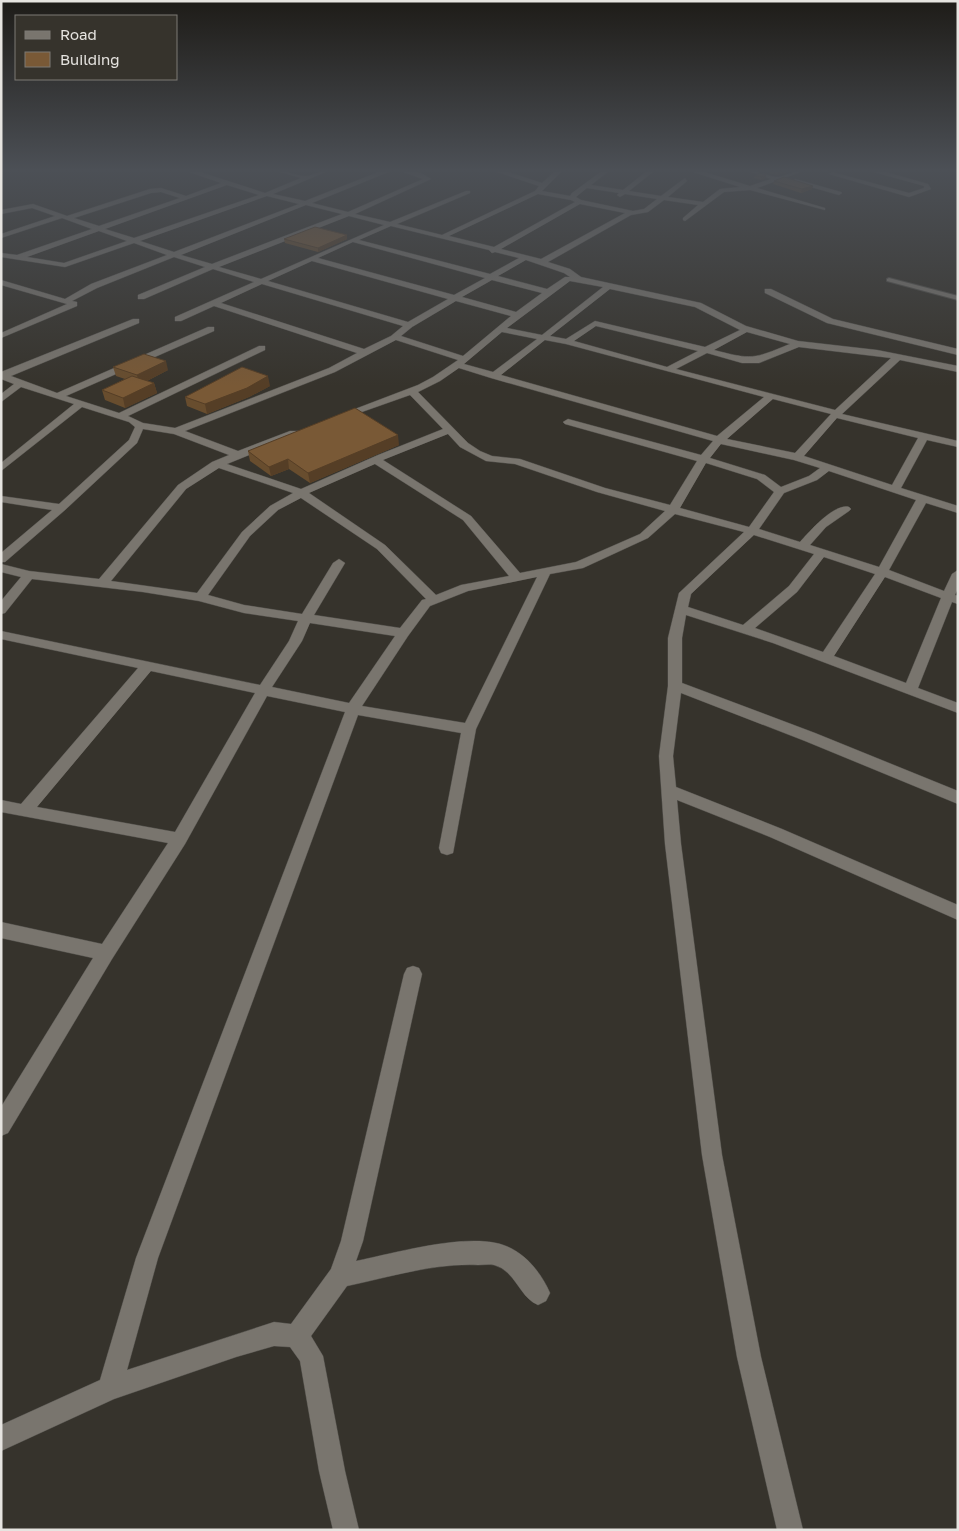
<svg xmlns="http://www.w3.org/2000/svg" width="959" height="1531" font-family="'Golos Text',sans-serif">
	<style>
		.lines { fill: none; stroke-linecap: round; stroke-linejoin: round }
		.lane-casing { stroke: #514f4a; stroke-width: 2 }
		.street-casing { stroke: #514f4a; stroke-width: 1 }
		.lane { fill: #79756e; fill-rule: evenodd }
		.street { fill: #79756e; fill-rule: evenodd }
		.wall { fill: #684d2e }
		.shaded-wall { fill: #553e26 }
		.building { fill: #795936; stroke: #553e26 }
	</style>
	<rect width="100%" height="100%" fill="#36332c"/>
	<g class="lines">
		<!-- lane casing -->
		<g class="lane-casing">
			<polygon id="lane" points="889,278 958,296 958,300 887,281 887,279"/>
		</g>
		<!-- street casing -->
		<g class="street-casing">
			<g id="street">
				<path d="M186,171h11l68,22 36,-15 -24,-7c10,0 23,6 30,5 7,-1 13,-5 21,-5l-55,23 32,7 76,-30h10l-79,32 36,9 75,-33 -23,-8 21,2 10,6 -76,35 35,8 76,-31h4v2l-73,31 45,11 93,-44 4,-5 -45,-15h11l37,12 13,-12h7l-20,20 28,5 2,-3 30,-22h7l-18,14 32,5 24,-19h7l-25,20 32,5 24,-18 2,3 -19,16 35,5 17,-13 20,-2 -50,-16h11l49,15 21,-7 -23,-8c10,0 22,6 30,6 8,-1 15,-6 25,-6l-46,17 68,20v2l-75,-20 -26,2 -39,29 -2,-1v-2l15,-13 -34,-5 -16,12 -17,3 -83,47 22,7 11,8 120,26 45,23 52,15 79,9 81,16v6l-58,-12 -58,54 116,27v6l-31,-7 -26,48 57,18v7l-32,-10 -37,67 55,21 8,-17 6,-4v18l-3,7 3,1v8l-6,-2 -34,86 40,15v10l-185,-70 -87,-28 -4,23v45l133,50 143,58v13l-153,-63 -124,-48 -8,63 3,31 106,42 176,76v15l-188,-83 -93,-37 4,44 41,311 39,202 42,173h-26l-40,-173 -35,-202 -37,-311 -6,-88 9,-70v-48l11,-45 65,-61 -69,-18 -27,24 -65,30 -33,6 -74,155 -23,124 -6,2 -6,-2 -2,-5 22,-115 -103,-18 -200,543 -31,112 147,-48 17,2 40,-55 10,-28 63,-267 3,-6 6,-2 6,2 3,6 -59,267 -7,20c39,-8 102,-26 140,-18 25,5 44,27 54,50l-4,8 -8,4c-19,-8 -22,-34 -44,-40 -5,-1 -11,0 -16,0 -44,-2 -88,12 -131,21l-36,50 12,20 22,115 14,59h-26l-14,-59 -19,-110 -10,-14 -16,-1 -38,11 -122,42 -113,52v-26l99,-45 36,-122 209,-546 -78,-16 -82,148 -73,115 -104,174 -7,3v-29l92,-149 -92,-20v-16l101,22 66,-101 -167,-31v-12l20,4 117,-136 -137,-29v-8l259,54 29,-44 9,-20 -54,-8 -45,-12 -56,-9 -111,-13 -27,34 -4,1v-13l20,-24 -20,-5v-8l28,7 70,8 79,-94 34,-23 17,-7 -55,-21 -31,-5 -6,14 -72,67 -60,52h-4v-9l51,-43 -51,-8v-6l58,8 70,-64 6,-13 -6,-5 -47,-15 -81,64v-8l73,-59 -53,-17 -20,15v-8l13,-10 -13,-5v-7l132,-53h6v4l-128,53 46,17 151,-66h6v4l-148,65 53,17 140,-67h6v4l-137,66 15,7 32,5 154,-60 28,-15 -143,-47 -33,15h-6v-4l79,-35 -41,-13 -69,30h-6v-4l67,-28 -31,-10 -77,31 -25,13 5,1v4l-76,32v-5l66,-29 -66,-19v-5l64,19 26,-15 76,-29 -33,-12 -69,24 -64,-10v-4l16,2 75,-26 -30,-11 -61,20v-4l54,-18 -23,-8 -31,6v-4l32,-6 34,12 83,-27 11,-1 25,8 35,-13zM227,185l32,10 -125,43 -29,-9zM587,188l32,5 -2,2 3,2 5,-3 32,5 -13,10 -11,2 -52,-11 -5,-3zM161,192l19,6 -81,28 -25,-8 77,-25zM538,194l33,6 4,2 -81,45 -45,-11zM267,196l32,8 -125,48 -34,-11zM580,204l45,9 -84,46 -40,-10zM306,205l36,9 -130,50 -31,-9zM349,216l35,9 -123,54 -42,-12zM391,226l98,24 3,3 3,-1 24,6 -29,16 -131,-34zM99,231l28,10 -63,22 -37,-6zM353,242l132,36 -31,17 -136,-37zM526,260l38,13 6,4h-5l-18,12 -49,-13zM312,261l136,38 -40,23 -140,-41zM492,280l50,13 -26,19 -54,-15zM570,281l33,6 -61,48 -35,-7zM262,284l141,42 -12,10 -27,13 -143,-46zM610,289l85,18 45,23 -35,17 -110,-26 -29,18 -16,-3zM456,301l55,15 -48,40 -62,-20 11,-9zM596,326l102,25 -31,16 -93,-26zM502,332l35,7 -44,33 -29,-8zM747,332l43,12c-37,15 -38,16 -76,6zM396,340l62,20 -25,17 -15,8 -84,32 5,3 3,-1 68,-24 33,34 -65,26 -77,34 -74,-25 71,-29v-4h-8l-52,20 -53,-20 150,-59zM545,340l21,4 198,53 -47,39 -216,-61zM799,347l92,11 -56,52 -159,-41 31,-16 35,10h17zM459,368l32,10 222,63 -12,14 -133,-36 -5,3 2,2 132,37 -27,44 -65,-17 -85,-29 -28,-3 -12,-5 -12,-8 -50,-51 22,-11zM773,399l58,15 -36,39 -68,-14zM837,418l81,20 -26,47 -88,-29zM448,434l12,13 26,14 29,3 82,28 68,19 -25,23 -64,28 -56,11 -49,-57 -88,-56zM721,444l73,16 26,8 -11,8 -28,11 -16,-12 -55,-17zM706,463l51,16 17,13 -25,35 -69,-19zM375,464l88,56 46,56 -48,9 -25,10 -51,-50 -76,-52zM219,468l74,25 -23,13 -28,26 -45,61 -86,-12 75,-92zM829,471l87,29 -37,67 -69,-22 16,-18 23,-16 2,-2 -2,-2c-15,-4 -40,25 -49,35l-41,-13 25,-36 33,-13zM301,498l76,51 49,50 -4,1 -22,28 -86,-13 31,-52 -6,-4 -6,4 -31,51 -58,-9 -36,-10 42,-59 28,-26zM754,535l60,19 -25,32 -46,39 -55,-18 3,-13zM824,557l51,17 -52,78 -68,-24 42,-36zM537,577l-72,146 -103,-17 46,-70 22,-30 38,-15zM885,577l56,21 -35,85 -72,-27zM310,623l85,13 -46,67 -77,-16 30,-46zM151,671l104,22 -80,139 -138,-25z"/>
				<polygon points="870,171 882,171 928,184 931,189 909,197 829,174 832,172 909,193 924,188 924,186"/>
				<polygon points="795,179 841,192 842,193 839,195 793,182"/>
				<polygon points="765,289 771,289 833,319 958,349 958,355 827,323 765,293"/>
			</g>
		</g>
		<!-- lane -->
		<use href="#lane" class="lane"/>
		<!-- street -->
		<use href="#street" class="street"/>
	</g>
	<!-- wall -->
	<g class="wall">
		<polygon points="770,171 790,171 778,175 770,174"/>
		<polygon points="755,175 766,175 765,179 761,180 754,178"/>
		<polygon points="774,181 812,189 801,193 773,184"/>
		<polygon points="347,235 347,239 318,252 285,243 284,239"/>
		<polygon points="113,367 168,370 147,381 154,383 157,393 125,408 105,400 102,390 125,379 116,376"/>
		<polygon points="270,386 249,397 207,414 187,406 185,397"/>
		<polygon points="399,445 310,483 289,469 271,476 250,461 248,451"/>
	</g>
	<!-- shaded-wall -->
	<g class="shaded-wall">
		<polygon points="779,171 790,171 778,175"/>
		<polygon points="766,175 765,179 761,180 762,177"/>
		<polygon points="813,186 812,189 801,193 802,189"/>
		<polygon points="347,235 347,239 318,252 318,248"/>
		<polygon points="166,361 168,370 139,385 137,375"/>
		<polygon points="268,376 270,386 249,397 207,414 205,404"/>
		<polygon points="154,383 157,393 125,408 123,398"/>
		<polygon points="398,435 399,445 310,483 308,473"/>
		<polygon points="288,459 289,469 271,476 269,467"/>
	</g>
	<!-- building -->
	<g class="building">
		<polygon points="760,173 766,175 762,177 755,175"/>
		<polygon points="784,177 813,186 802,189 774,181"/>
		<polygon points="315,227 347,235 318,248 284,239"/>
		<polygon points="144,354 166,361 137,375 113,367"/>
		<polygon points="242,367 268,376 247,388 205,404 185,397"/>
		<polygon points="132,376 154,383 123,398 102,390"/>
		<polygon points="355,408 398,435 308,473 288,459 269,467 248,451"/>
	</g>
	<!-- sky -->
	<linearGradient id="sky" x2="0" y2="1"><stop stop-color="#1e1c18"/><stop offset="0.44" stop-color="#4c5056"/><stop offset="1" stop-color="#4c5056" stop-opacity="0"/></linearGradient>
	<rect width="959" height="386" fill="url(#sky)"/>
	<!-- border -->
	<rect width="959" height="1531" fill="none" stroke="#e6e4e0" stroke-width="5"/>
	<!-- legend -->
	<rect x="15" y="15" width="162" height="65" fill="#36332c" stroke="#7c7a74"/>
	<rect x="25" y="31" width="25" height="8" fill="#79756e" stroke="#7c7a74"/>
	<text x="60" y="40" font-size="15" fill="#e6e4e0">Road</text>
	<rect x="25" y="52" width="25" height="15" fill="#795936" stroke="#7c7a74"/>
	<text x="60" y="65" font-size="15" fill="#e6e4e0">Building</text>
</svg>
